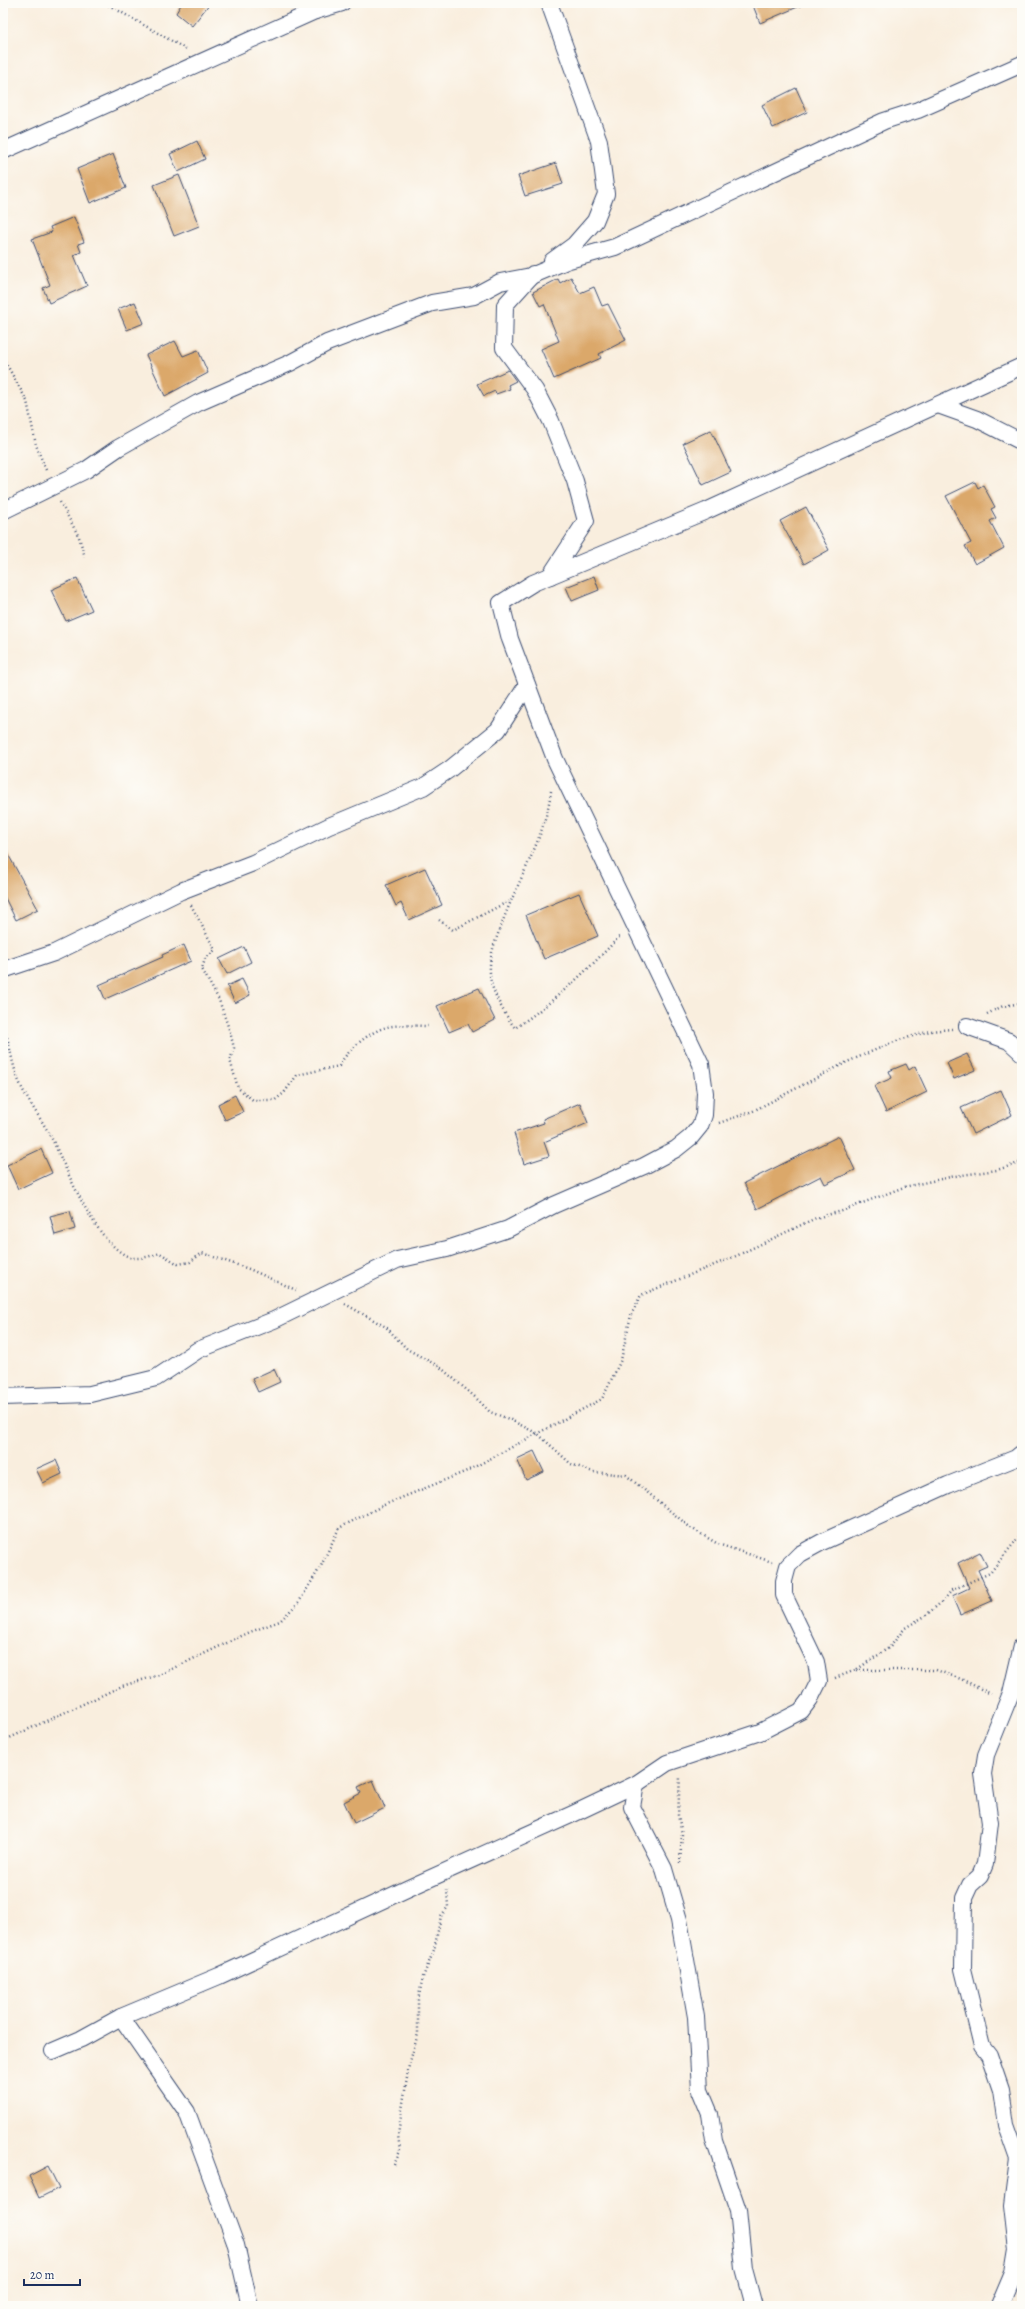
<svg xmlns="http://www.w3.org/2000/svg" width="1025" height="2309" viewBox="0 0 1025 2309" font-family="Alegreya,serif">
	<rect width="100%" height="100%" fill="#fdfcf7"/>
	<filter id="ink" filterUnits="userSpaceOnUse"><feTurbulence type="fractalNoise" baseFrequency=".025" numOctaves="2"/><feDisplacementMap in="SourceGraphic" scale="8" xChannelSelector="R" yChannelSelector="G"/><feConvolveMatrix kernelMatrix="1 2 1 2 8 2 1 2 1" color-interpolation-filters="sRGB"/></filter>
	<filter id="wash" filterUnits="userSpaceOnUse"><feTurbulence type="fractalNoise" baseFrequency=".012" numOctaves="4" result="noise"/><feDisplacementMap in="SourceGraphic" scale="16" xChannelSelector="R" yChannelSelector="G"/><feGaussianBlur stdDeviation="0.9" result="paint"/><feColorMatrix in="noise" values="0 0 0 0 0 0 0 0 0 0 0 0 0 0 0 0 0 1.4 0 .05"/><feComposite in="paint" operator="in"/></filter>
	<g filter="url(#wash)">
		<rect width="100%" height="100%" fill="#f9eede"/>
		<g id="blocks">
			<g fill="#dba86a">
				<polygon points="182,3 210,3 192,26 176,13"/>
				<polygon points="752,3 807,3 760,23"/>
				<polygon points="796,88 807,112 773,128 762,105"/>
				<polygon points="197,141 205,159 178,172 170,154"/>
				<polygon points="113,154 126,188 90,203 77,169"/>
				<polygon points="556,163 563,184 525,196 518,176"/>
				<polygon points="179,175 199,226 174,236 154,185"/>
				<polygon points="74,217 84,242 78,244 81,252 74,255 87,286 49,303 43,288 50,285 32,239 52,232 50,227"/>
				<polygon points="571,277 580,293 594,287 602,306 608,304 626,340 599,354 601,358 554,379 541,349 559,341 544,304 540,306 533,292 558,279 560,283"/>
				<polygon points="135,302 144,323 127,330 118,309"/>
				<polygon points="175,341 183,356 198,350 208,373 165,396 146,355"/>
				<polygon points="508,370 516,381 508,385 510,389 496,394 495,391 484,396 477,384"/>
				<polygon points="711,430 731,472 703,485 683,443"/>
				<polygon points="975,482 978,488 983,485 995,507 991,509 996,518 990,521 1004,548 975,564 965,546 971,543 946,496"/>
				<polygon points="806,507 829,550 804,564 780,521"/>
				<polygon points="594,576 599,590 572,601 566,587"/>
				<polygon points="77,578 92,610 66,621 51,590"/>
				<polygon points="3,845 38,909 16,920 3,894"/>
				<polygon points="425,868 442,905 409,920 401,903 396,906 386,885"/>
				<polygon points="579,893 598,936 544,959 526,915"/>
				<polygon points="184,945 191,961 105,999 99,985 163,957 162,955"/>
				<polygon points="244,947 251,962 227,974 219,959"/>
				<polygon points="242,979 250,995 235,1003 227,986"/>
				<polygon points="479,988 495,1020 472,1032 468,1024 449,1032 437,1006"/>
				<polygon points="967,1054 975,1070 954,1079 947,1063"/>
				<polygon points="906,1064 909,1070 915,1066 927,1092 886,1112 874,1086 892,1078 889,1071"/>
				<polygon points="1001,1090 1012,1115 973,1134 961,1108"/>
				<polygon points="235,1095 243,1112 225,1120 218,1104"/>
				<polygon points="580,1103 588,1123 544,1142 549,1156 524,1164 514,1133 544,1123 543,1119"/>
				<polygon points="839,1136 855,1170 825,1184 821,1176 757,1209 744,1183"/>
				<polygon points="41,1149 52,1173 18,1189 7,1165"/>
				<polygon points="70,1211 75,1229 55,1235 50,1216"/>
				<polygon points="274,1369 280,1382 258,1392 252,1379"/>
				<polygon points="534,1451 544,1472 526,1480 517,1459"/>
				<polygon points="56,1460 62,1474 43,1483 36,1469"/>
				<polygon points="980,1552 987,1566 978,1570 992,1601 960,1615 952,1596 969,1588 958,1563"/>
				<polygon points="373,1780 385,1808 354,1823 344,1802 361,1793 358,1787"/>
				<polygon points="48,2166 59,2188 39,2198 29,2176"/>
			</g>
		</g>
	</g>
	<g filter="url(#ink)">
		<use href="#blocks" fill-opacity="0" stroke="#3c4c71" stroke-width="1"/>
		<g fill="none" stroke-linecap="round" stroke-linejoin="round">
			<defs>
				<g id="minor">
					<polyline points="549,3 599,141 606,194 595,221 574,245 552,261"/>
					<polyline points="315,11 342,3"/>
					<polyline points="3,151 315,11 322,3"/>
					<polyline points="533,274 505,305 504,348 535,390 551,421 575,481 586,521 550,576"/>
					<polyline points="938,405 977,419 1022,442"/>
					<polyline points="3,511 86,470 118,448 198,403 290,363 327,343 432,303 474,296 500,282 531,276 569,260 615,247 884,121 918,110 1022,64"/>
					<polyline points="3,970 54,953 181,891 253,863 329,826 423,787 450,769 498,730 527,685"/>
					<polyline points="967,1026 1009,1041 1022,1053"/>
					<polyline points="3,1397 90,1394 156,1378 198,1350 274,1320 397,1260 447,1249 508,1229 554,1205 644,1166 676,1149 691,1137 700,1126 704,1115 705,1093 701,1064 555,759 510,639 501,603 533,583 706,511 1022,366"/>
					<polyline points="636,1784 632,1807 664,1869 679,1920 696,2017 700,2090 710,2114 714,2140 738,2210 744,2269 754,2306"/>
					<polyline points="121,2017 187,2112 236,2245 250,2306"/>
					<polyline points="53,2051 81,2039 121,2017 219,1976 411,1887 575,1813 636,1784 667,1763 760,1732 801,1711 810,1699 819,1681 816,1662 784,1595 784,1581 788,1566 800,1554 822,1542 948,1485 1016,1458 1022,1453"/>
					<polyline points="999,2306 1013,2273 1017,2249 1012,2205 1018,2159 1006,2125 1001,2090 989,2055 982,2046 963,1969 964,1898 970,1885 980,1876 985,1864 990,1823 983,1774 986,1755 1011,1693 1022,1646"/>
				</g>
			</defs>
			<use href="#minor" stroke="#3c4c71" stroke-width="18"/>
			<g stroke="#3c4c71" stroke-width="2.5" stroke-dasharray="1 3" stroke-linecap="butt">
				<polyline points="105,3 186,49"/>
				<polyline points="3,358 27,401 36,445 46,470"/>
				<polyline points="60,502 79,537 85,557"/>
				<path d="M551 791C545 839 517 881 501 926 495 942 489 956 490 973 490 990 505 1015 515 1028 554 1002 588 970 620 936"/>
				<path d="M191 905 215 950 205 959 202 969 219 1000 230 1032 234 1048 230 1060 238 1088 253 1100H275L284 1093 297 1075 339 1066C346 1051 370 1031 387 1027 400 1024 416 1026 428 1026"/>
				<polyline points="439,920 453,930 509,901"/>
				<polyline points="987,1014 1003,1006 1022,1003"/>
				<path d="M3 1026C10 1042 11 1060 17 1076 25 1099 40 1116 51 1137 68 1171 93 1239 127 1256 136 1261 151 1256 160 1253L178 1264 190 1262 202 1253 249 1269 296 1290"/>
				<polyline points="719,1123 753,1111 847,1062 899,1040 930,1031 952,1029"/>
				<polyline points="345,1304 386,1327 407,1349 440,1367 475,1397 490,1412 509,1419 538,1434 571,1464 593,1472 626,1475 691,1528 718,1544 772,1562"/>
				<polyline points="856,1670 936,1670 961,1679 991,1694"/>
				<polyline points="835,1678 856,1670 890,1647 905,1628 925,1616 943,1601 952,1590 990,1573 1022,1533"/>
				<polyline points="3,1741 122,1686 159,1675 250,1632 280,1621 299,1602 321,1566 339,1528 384,1505 467,1471 602,1399 621,1360 631,1315 641,1295 736,1256 816,1218 842,1211 904,1187 955,1176 997,1170 1022,1162"/>
				<polyline points="680,1863 682,1834 678,1815 680,1777"/>
				<polyline points="394,2165 400,2151 398,2135 409,2065 418,2034 418,2000 423,1977 434,1950 441,1916 448,1907 447,1890"/>
			</g>
			<use href="#minor" stroke="#fff" stroke-width="16"/>
		</g>
	</g>
	<rect width="1025" height="2309" fill="none" stroke="#fdfcf7" stroke-width="16"/>
	<path d="M24 2279v6h56v-6" fill="none" stroke="#1b2f5e" stroke-width="2"/>
	<text x="30" y="2279" font-size="12" fill="#1b2f5e" stroke="#fdfcf7" stroke-width="3" paint-order="stroke">20 m</text>
</svg>
